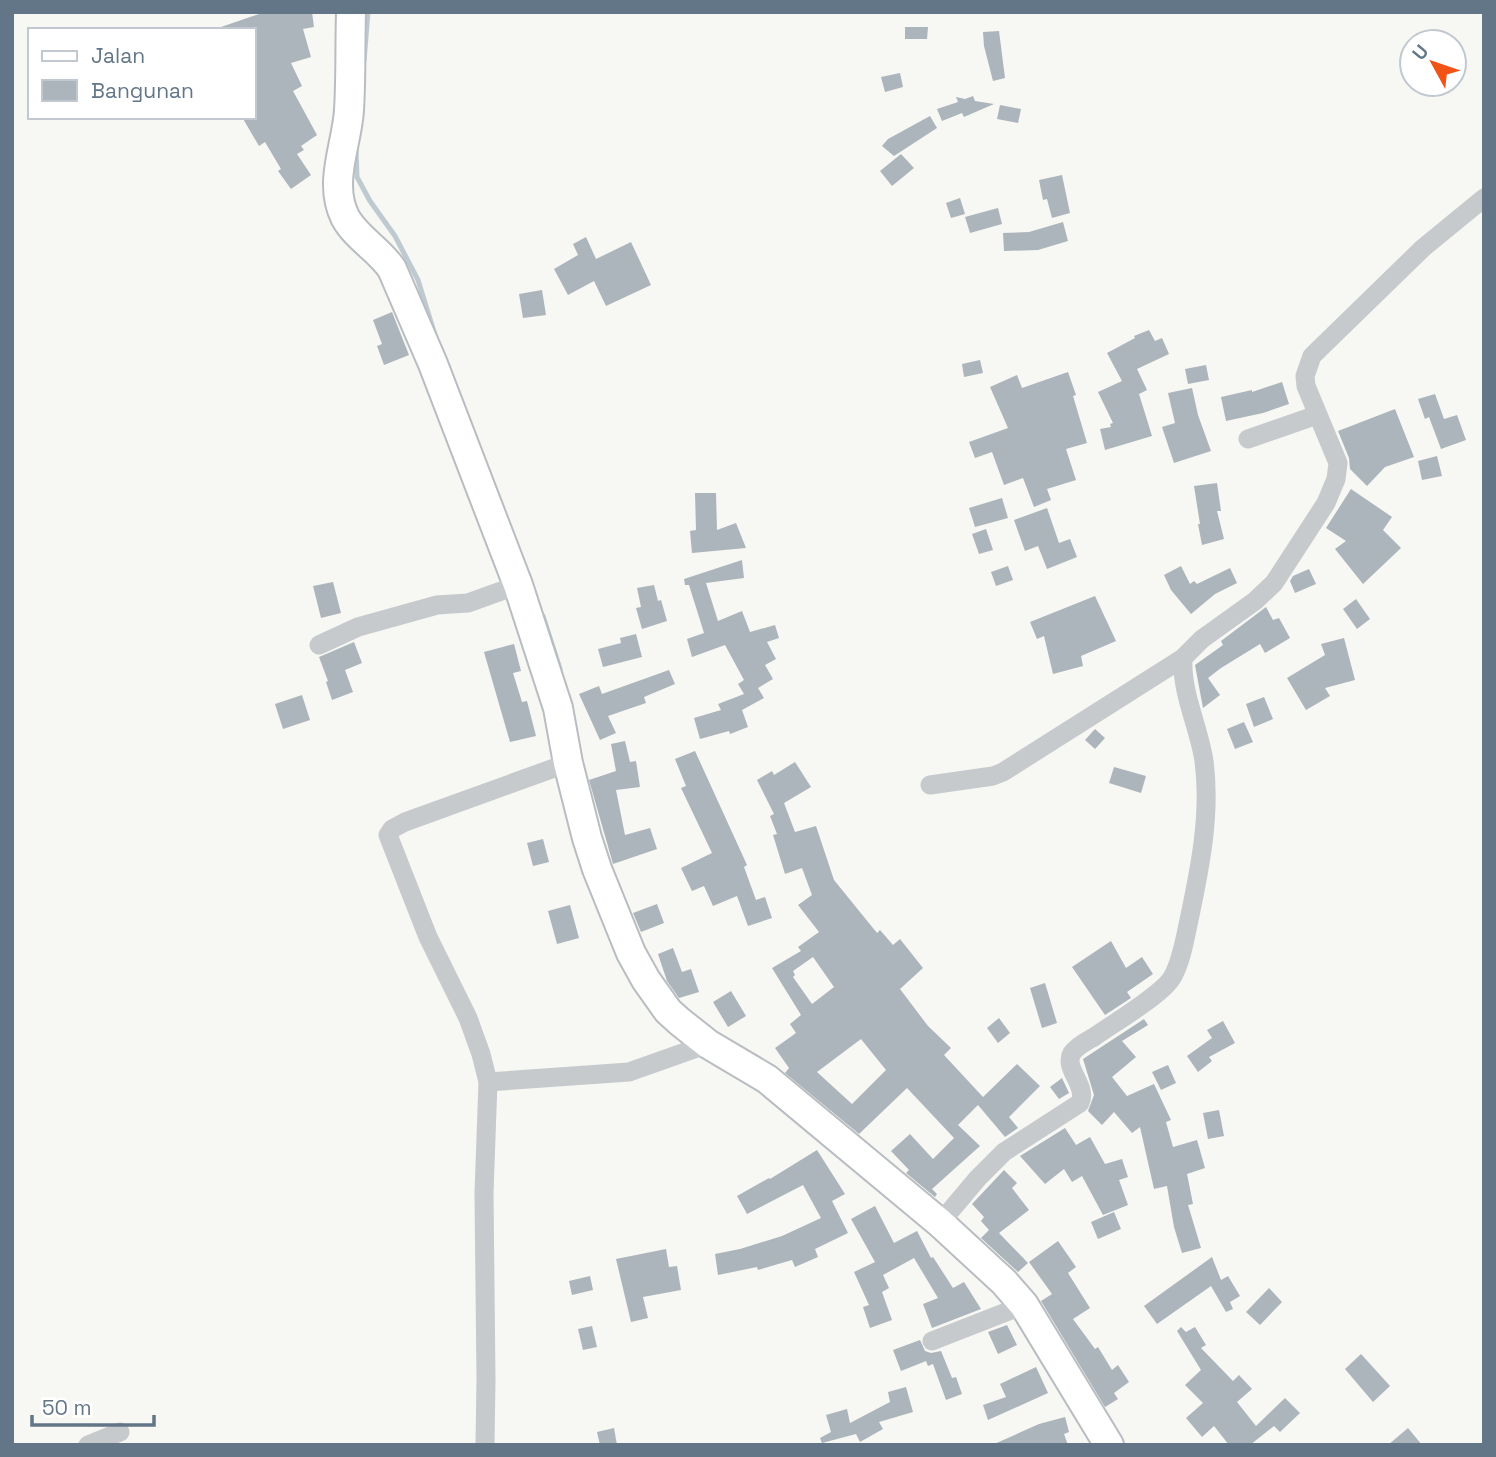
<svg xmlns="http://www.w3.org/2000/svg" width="1496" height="1457" viewBox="0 0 1496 1457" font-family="'Space Grotesk',sans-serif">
	<rect width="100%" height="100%" fill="#f7f7f3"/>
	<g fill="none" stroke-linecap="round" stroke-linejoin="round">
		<g stroke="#bfcad0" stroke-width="5">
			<polyline points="364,61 368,12"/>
			<polyline points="356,148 357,177 370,201 395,236 418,280 435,335"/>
			<polyline points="543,616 560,669"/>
		</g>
	</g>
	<g fill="#acb5bb" fill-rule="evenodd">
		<polygon points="265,12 312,12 314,27 303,29 311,57 291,63 302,86 293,91 317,135 301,146 304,150 297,154 311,175 291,189 278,171 281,169 265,142 259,146 242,117 254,117 254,30 221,30 221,27"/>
		<polygon points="905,27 928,27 927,39 905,39"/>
		<polygon points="999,31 1005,78 993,81 984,46 983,32"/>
		<polygon points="900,73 903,87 885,92 881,77"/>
		<polygon points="973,96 975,101 994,104 964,117 962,113 942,121 937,109 958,102 956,97 965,99"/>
		<polygon points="1000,105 1021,109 1018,123 997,119"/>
		<polygon points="930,116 937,128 894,156 882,146 888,139"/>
		<polygon points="901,154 914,168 892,186 880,171"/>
		<polygon points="1062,175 1070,213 1052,218 1047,199 1043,200 1039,180"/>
		<polygon points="960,198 965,214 951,218 946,203"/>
		<polygon points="998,208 1002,224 970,233 965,217"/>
		<polygon points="1063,222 1068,241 1038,250 1004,251 1003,233 1029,232"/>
		<polygon points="586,237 596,259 631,242 651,285 606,306 594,281 568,295 554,269 578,255 573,244"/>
		<polygon points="542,290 546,315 523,318 519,294"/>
		<polygon points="392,312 409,355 384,365 377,346 382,344 373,320"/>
		<polygon points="1149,330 1155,341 1162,338 1169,354 1137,369 1147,390 1139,394 1152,436 1105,450 1100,429 1111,427 1110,424 1113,423 1098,392 1122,381 1107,353 1135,338 1134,336"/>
		<polygon points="980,360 983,373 964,377 962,364"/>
		<polygon points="1206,365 1209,380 1188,384 1185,369"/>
		<polygon points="1068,372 1076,395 1073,396 1087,443 1066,449 1076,480 1047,489 1051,500 1034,507 1023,478 1004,485 992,452 975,458 969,442 1008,428 990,387 1017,375 1022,388"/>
		<polygon points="1282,382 1289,404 1263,413 1226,421 1221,397 1252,390 1252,392"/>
		<polygon points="1192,388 1198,415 1211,451 1174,463 1162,427 1175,423 1168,393"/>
		<polygon points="1435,394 1444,419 1457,415 1466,440 1441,449 1429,417 1425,419 1418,399"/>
		<polygon points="1395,409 1414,457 1385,467 1367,486 1350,469 1349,458 1338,431"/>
		<polygon points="1437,456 1442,476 1422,480 1418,461"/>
		<polygon points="1217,483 1221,511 1217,511 1224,539 1202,545 1198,524 1200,524 1194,486"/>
		<polygon points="1351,489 1392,517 1383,530 1401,548 1363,584 1335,549 1346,541 1326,528"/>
		<polygon points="695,493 716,493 717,530 736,523 746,548 692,553 690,531 696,530"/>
		<polygon points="1002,498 1008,518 975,527 969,508"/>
		<polygon points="1047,508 1059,543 1070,539 1077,557 1047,569 1038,546 1025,551 1014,520"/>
		<polygon points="986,529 993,550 979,554 972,534"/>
		<polygon points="742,560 744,578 706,583 718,621 742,611 750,632 775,625 779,638 767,642 776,659 765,665 773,679 758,688 764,698 742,710 748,727 730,734 729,731 700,739 694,718 721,710 718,704 744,694 738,684 744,680 725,645 692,657 687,639 704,633 689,585 685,585 684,579"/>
		<polygon points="1008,566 1013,580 996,586 991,572"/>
		<polygon points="1181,566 1190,584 1194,581 1197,584 1230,568 1237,583 1215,594 1191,614 1171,590 1164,575"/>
		<polygon points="1309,569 1316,584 1295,593 1290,581 1293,576"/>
		<polygon points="333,582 341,613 321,618 313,586"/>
		<polygon points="654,585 658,601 661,600 667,621 642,629 636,608 641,607 637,588"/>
		<polygon points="1095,596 1116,641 1081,656 1083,666 1053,674 1044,636 1037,639 1030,622"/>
		<polygon points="1356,599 1370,619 1357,629 1343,609"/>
		<polygon points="1266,607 1273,620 1279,618 1290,638 1265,653 1260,644 1221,668 1208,678 1220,695 1203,708 1195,665 1223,645 1221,641"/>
		<polygon points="636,634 642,657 603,667 598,649 621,643 620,638"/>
		<polygon points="1344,638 1355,680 1325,688 1330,696 1306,710 1287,678 1325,655 1321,644"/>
		<polygon points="354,642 362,663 345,670 353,692 332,700 326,682 328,681 319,657"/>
		<polygon points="514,644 521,671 513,673 522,702 527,701 536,736 510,742 484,652"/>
		<polygon points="669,670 675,684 644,697 646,703 608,716 616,733 600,740 579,694 599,686 602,694"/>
		<polygon points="302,695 310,720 283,729 275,704"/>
		<polygon points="1264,697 1273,719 1254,727 1246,704"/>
		<polygon points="1244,722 1253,742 1235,749 1227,729"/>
		<polygon points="1095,729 1105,738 1095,749 1085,740"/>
		<polygon points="625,741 630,762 636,761 640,787 616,790 625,835 650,828 657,849 613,864 589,780 616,771 611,744"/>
		<polygon points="695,751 747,865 744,867 756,900 765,897 772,918 748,926 737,896 713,906 704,886 692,891 681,868 712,853 681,788 686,786 675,759"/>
		<path d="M795 762 811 787 784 803 795 832 816 826 834 880 877 933 880 930 893 945 900 939 923 968 900 989 928 1026 951 1048 944 1055 983 1097 1017 1064 1040 1086 1009 1117 1018 1128 1005 1137 978 1105 958 1125 980 1146 932 1189 937 1194 935 1197 906 1173 909 1170 891 1151 910 1134 933 1159 954 1138 907 1088 859 1134 785 1073 789 1068 775 1048 796 1033 790 1024 801 1015 772 968 801 951 798 947 819 932 798 905 812 895 802 868 785 874 773 835 777 834 770 816 774 814 757 780 772 771 774 775ZM813 957 834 987 812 1004 793 977 795 975 793 971ZM861 1039 886 1070 852 1104 817 1072Z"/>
		<polygon points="1114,767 1146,776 1141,793 1109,783"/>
		<polygon points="543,839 549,862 533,866 527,843"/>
		<polygon points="657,904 664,923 641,932 633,913"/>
		<polygon points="570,905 579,938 557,944 548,911"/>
		<polygon points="1111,941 1126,968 1142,957 1153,974 1127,992 1131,998 1105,1015 1072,967"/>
		<polygon points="673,948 682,972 691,969 699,992 679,998 667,981 658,954"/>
		<polygon points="1045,983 1057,1023 1042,1028 1030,988"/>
		<polygon points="731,991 746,1016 728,1027 713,1002"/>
		<polygon points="999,1018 1010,1033 998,1043 987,1028"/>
		<polygon points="1144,1019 1148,1025 1122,1041 1136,1057 1112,1077 1127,1096 1154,1084 1171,1120 1166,1122 1173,1147 1197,1140 1205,1168 1187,1174 1193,1204 1188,1205 1201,1248 1182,1253 1174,1227 1167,1186 1154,1189 1140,1127 1132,1133 1114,1112 1102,1125 1088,1111 1094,1095 1083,1059"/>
		<polygon points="1223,1021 1235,1043 1209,1057 1212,1061 1198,1072 1187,1056 1212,1038 1207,1030"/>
		<polygon points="1168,1065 1176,1083 1161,1090 1152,1072"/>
		<polygon points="1062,1078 1069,1093 1059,1099 1050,1087"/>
		<polygon points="1219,1110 1224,1136 1208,1139 1203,1113"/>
		<polygon points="1065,1128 1076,1145 1090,1137 1105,1164 1122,1159 1128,1177 1119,1180 1128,1205 1103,1215 1082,1176 1072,1182 1064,1169 1045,1184 1020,1156"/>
		<polygon points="817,1150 845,1194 832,1201 848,1233 815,1249 818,1257 795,1267 792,1260 758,1270 757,1267 718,1275 715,1254 740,1249 782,1236 821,1218 803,1185 747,1214 737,1196 769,1178 770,1179"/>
		<polygon points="1004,1170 1017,1183 1012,1188 1029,1210 999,1233 1028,1263 1018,1272 981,1238 989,1230 981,1221 984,1217 972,1204"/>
		<polygon points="875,1206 894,1243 917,1231 931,1258 933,1257 953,1288 964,1282 981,1309 932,1328 923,1304 938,1298 914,1258 883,1275 889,1288 882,1292 892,1320 870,1328 863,1307 869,1305 854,1272 875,1262 851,1219"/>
		<polygon points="1114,1212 1121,1229 1098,1239 1091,1222"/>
		<polygon points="1058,1241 1076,1267 1068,1273 1090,1308 1073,1319 1095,1349 1098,1347 1112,1370 1118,1365 1129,1382 1114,1393 1118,1399 1105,1407 1041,1301 1052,1294 1029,1262"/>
		<polygon points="666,1249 669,1267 677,1266 681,1290 643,1297 648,1318 631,1322 616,1259"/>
		<polygon points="1212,1257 1221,1280 1228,1276 1240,1296 1230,1302 1233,1309 1226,1312 1211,1286 1157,1324 1144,1306"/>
		<polygon points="590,1276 593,1290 572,1295 569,1281"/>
		<polygon points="1269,1288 1282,1302 1260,1325 1246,1312"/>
		<polygon points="1007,1325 1017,1345 998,1354 988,1332"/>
		<polygon points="592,1326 597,1347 583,1350 578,1329"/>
		<polygon points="1181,1327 1186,1332 1195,1327 1206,1345 1201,1348 1233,1381 1239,1375 1252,1389 1237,1402 1256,1426 1285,1398 1300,1413 1280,1432 1274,1426 1250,1445 1229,1445 1214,1426 1202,1437 1186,1418 1203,1403 1185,1385 1201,1370 1177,1331"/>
		<polygon points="920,1340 925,1351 931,1353 941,1351 952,1378 956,1377 962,1394 946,1400 933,1364 928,1366 926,1361 901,1371 893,1350"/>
		<polygon points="1361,1354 1390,1386 1373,1402 1345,1369"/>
		<polygon points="1036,1367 1048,1393 988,1420 983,1405 1006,1397 1000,1384"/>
		<polygon points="906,1387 913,1412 879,1422 883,1429 860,1442 856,1434 822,1443 820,1438 831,1432 826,1415 847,1409 850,1423 890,1402 888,1392"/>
		<polygon points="1065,1417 1069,1432 1064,1434 1068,1445 992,1445 1039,1424"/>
		<polygon points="614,1428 617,1445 600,1445 597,1432"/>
		<polygon points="1408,1428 1422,1445 1388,1445"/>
	</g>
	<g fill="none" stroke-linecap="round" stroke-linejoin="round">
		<defs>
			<path id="secondary" d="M351 12C350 45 351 78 349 110 347 145 328 182 345 217 356 238 380 250 392 269L433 364 518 585 558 708 568 763 587 838 597 869 631 953 646 980 668 1011 679 1021 708 1044 767 1079 940 1223 1004 1282 1024 1305 1109 1445"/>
		</defs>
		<use href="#secondary" stroke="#b8bdc2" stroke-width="32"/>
		<g stroke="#c6cacd" stroke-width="19">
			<polyline points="1248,439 1317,415"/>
			<polyline points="319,645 358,627 437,605 468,603 518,585"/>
			<polyline points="930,785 993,776 1003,772 1183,658"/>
			<polyline points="488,1082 629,1072 708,1044"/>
			<path d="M940 1223 978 1178 1004 1152 1080 1103C1088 1085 1063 1069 1072 1053 1077 1046 1087 1041 1094 1037 1112 1024 1164 994 1173 976 1182 959 1185 938 1189 920 1200 868 1211 814 1204 761 1199 727 1181 693 1183 658L1202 639 1255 601 1274 583 1326 503 1336 479 1338 463 1306 386 1305 376 1312 356 1423 248 1484 198"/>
			<polyline points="932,1341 1024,1305"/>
			<polyline points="88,1445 120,1432"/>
			<polyline points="485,1445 486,1379 484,1193 488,1082 481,1054 468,1018 428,937 388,835 392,829 405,822 568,763"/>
		</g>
		<use href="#secondary" stroke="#fff" stroke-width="28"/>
	</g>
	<rect width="1496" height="1457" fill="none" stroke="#637687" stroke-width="28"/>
	<rect x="28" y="28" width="228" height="91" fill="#ffffff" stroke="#c1c8cf" stroke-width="2"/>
	<rect x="42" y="51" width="35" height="10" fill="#ffffff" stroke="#c1c8cf" stroke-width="2"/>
	<text x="91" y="63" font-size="21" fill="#637687">Jalan</text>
	<rect x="42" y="80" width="35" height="21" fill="#acb5bb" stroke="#c1c8cf" stroke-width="2"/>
	<text x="91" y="98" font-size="21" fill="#637687">Bangunan</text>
	<g transform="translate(1433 63) rotate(310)"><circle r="33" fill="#ffffff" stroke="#c1c8cf" stroke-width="2"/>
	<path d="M0-5L12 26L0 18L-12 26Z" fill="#f35216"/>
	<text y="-10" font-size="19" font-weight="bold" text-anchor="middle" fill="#637687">U</text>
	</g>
	<path d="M32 1415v10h122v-10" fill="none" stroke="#637687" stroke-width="3.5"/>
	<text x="42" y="1415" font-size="21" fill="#637687" stroke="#ffffff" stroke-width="5" paint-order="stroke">50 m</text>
</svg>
